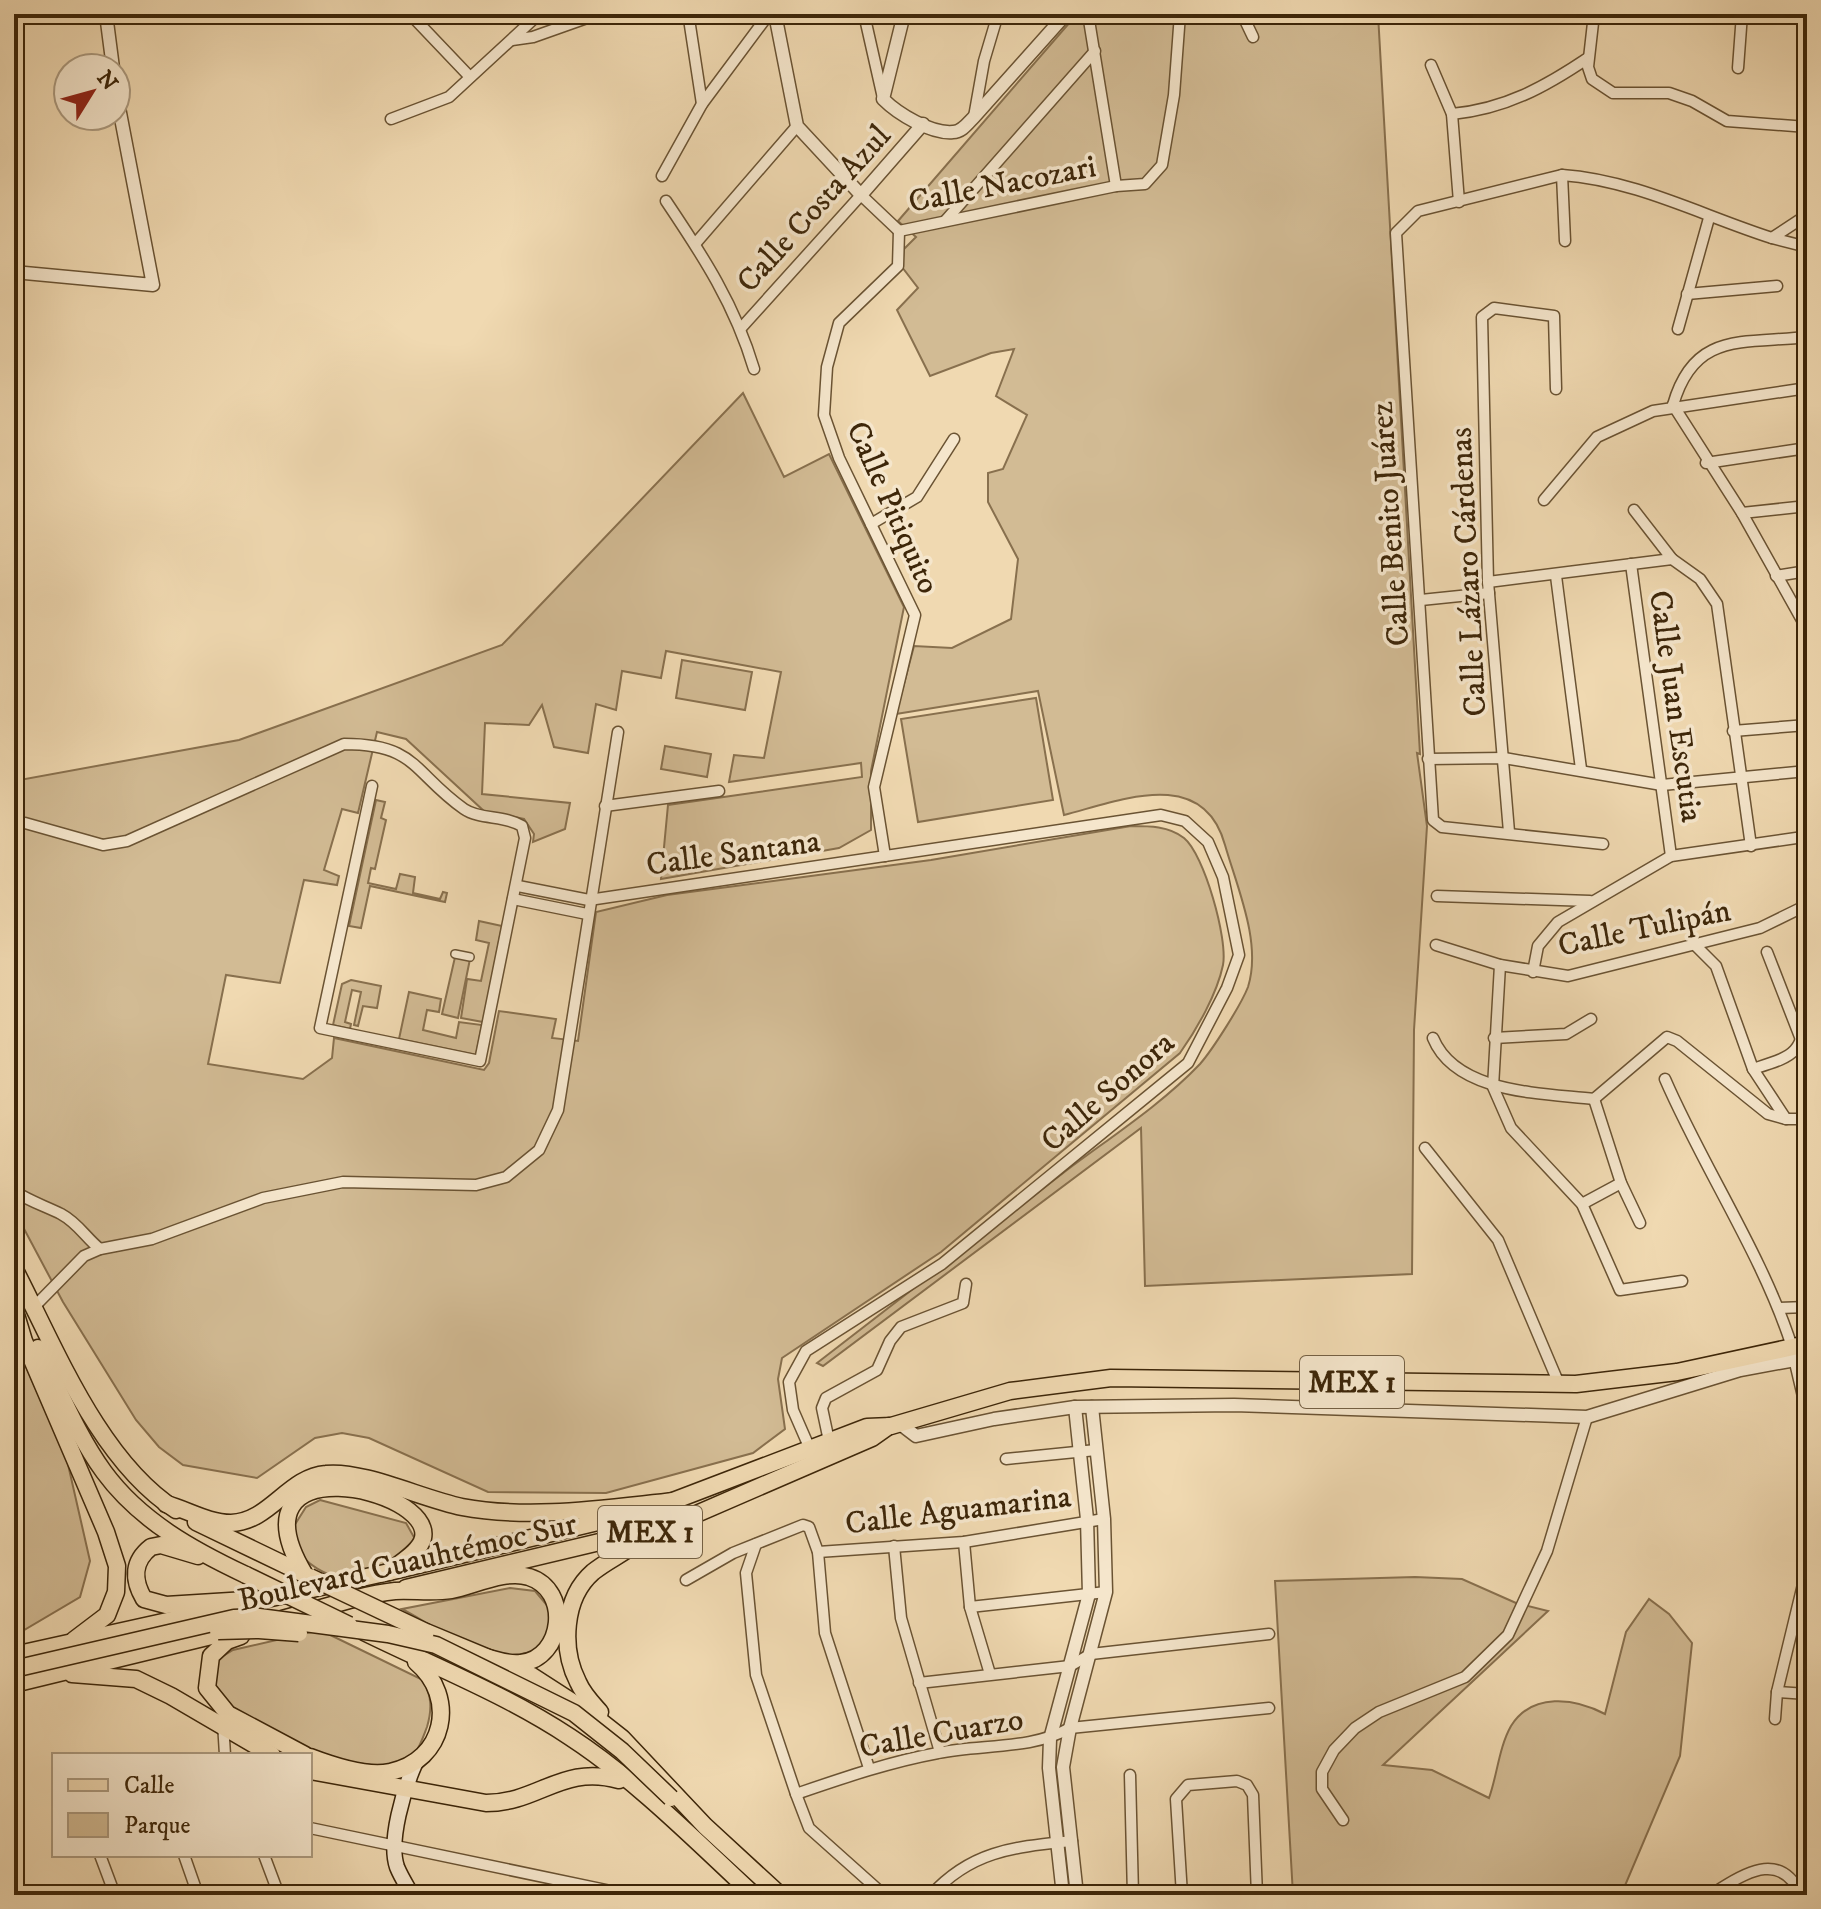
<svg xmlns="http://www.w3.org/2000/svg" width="1821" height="1909" viewBox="0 0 1821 1909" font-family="'IM FELL DW Pica',serif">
	<rect width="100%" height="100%" fill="#f0d9b1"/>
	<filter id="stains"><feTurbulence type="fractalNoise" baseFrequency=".0025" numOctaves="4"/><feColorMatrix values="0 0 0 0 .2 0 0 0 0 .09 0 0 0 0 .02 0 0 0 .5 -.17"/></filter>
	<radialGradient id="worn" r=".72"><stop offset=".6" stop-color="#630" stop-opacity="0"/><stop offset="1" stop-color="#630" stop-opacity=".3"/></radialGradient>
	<g fill="#d2bb94" stroke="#88704e" stroke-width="2">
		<path d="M1077 14H1378L1420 754 1417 753 1427 826 1414 1030 1412 1274 1145 1286 1141 1128 823 1366 817 1363C901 1299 984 1234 1067 1170 1111 1137 1162 1104 1200 1064 1213 1049 1241 1005 1248 987 1262 943 1237 887 1225 845 1203 765 1119 801 1064 815L1038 691 896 714 914 646 952 648 1011 619 1018 559 988 502V473L1003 469 1027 415 996 396 1014 349 991 353 930 376 897 310 918 288 902 267 904 249 916 237 898 221Z"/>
		<path d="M743 393 784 477 829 454 904 607 871 771V830L839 848 661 879 668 805 862 777 861 763 729 782 734 755 764 758 781 672 666 651 661 678 622 671 616 710 596 704 588 753 554 747 542 705 529 725 485 723 482 794 570 803 565 829 533 842 534 834 524 819 484 811 406 739 377 732 358 813 342 809 324 870 339 876 337 885 304 880 280 983 226 975 208 1064 303 1079 332 1058 334 1038 484 1070 489 1063 499 1011 556 1019 552 1038 578 1041 596 912 667 895 931 860 1131 826C1149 826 1169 826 1184 838 1204 854 1228 939 1223 965 1217 994 1197 1029 1180 1053L941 1252 782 1358 778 1379 785 1429 753 1453 606 1493 488 1492 369 1438 342 1433 315 1438 257 1478 183 1465 159 1447 136 1420 63 1302 14 1210V781L239 740 502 645Z"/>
		<polygon points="682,660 752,672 745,710 676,698"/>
		<polygon points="1036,698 1053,800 918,822 901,719"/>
		<polygon points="665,746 711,754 707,777 661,769"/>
		<polygon points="376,800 385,802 381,818 386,820 375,869 371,868 368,883 396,889 400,874 415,877 413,893 440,899 443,892 447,893 445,902 370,886 361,928 349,926"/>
		<polygon points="479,921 502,926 483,1022 461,1018 467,979 481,981 489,943 476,940"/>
		<polygon points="455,957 470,959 458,1018 442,1014"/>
		<polygon points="351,980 381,986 377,1008 363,1006 358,1026 354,1025 361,992 352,990 345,1022 351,1024 350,1029 333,1025 342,984"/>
		<polygon points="409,992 441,999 439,1012 427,1010 423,1030 456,1038 459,1022 482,1025 476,1055 399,1039"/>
		<polygon points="14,1339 67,1460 90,1561 80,1597 14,1636"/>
		<path d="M320 1500 406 1523 415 1539C408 1560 361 1574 340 1576 327 1577 305 1563 299 1551 295 1544 295 1534 294 1526L306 1507Z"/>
		<path d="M1415 1577 1462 1579 1516 1603 1548 1611 1383 1765 1432 1770 1489 1798C1497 1776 1499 1747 1511 1726 1532 1692 1575 1698 1605 1714L1626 1632 1649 1599 1669 1614 1692 1643 1680 1756 1621 1895H1293L1275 1581Z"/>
		<path d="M510 1588 535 1591 551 1610 546 1645C499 1674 445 1632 402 1609Z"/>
		<path d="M320 1630 423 1680C432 1696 432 1710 427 1727 423 1737 418 1753 409 1759 371 1784 225 1728 213 1686 211 1679 214 1668 215 1661L233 1650Z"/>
	</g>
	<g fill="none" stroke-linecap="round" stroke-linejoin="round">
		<defs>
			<polyline id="pedestrian" points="455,954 470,957"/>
			<g id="minor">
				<polyline points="410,14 470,77"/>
				<polyline points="684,14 689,19 702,104"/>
				<polyline points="864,14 883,98"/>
				<polyline points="1088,14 1116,186"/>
				<polyline points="1242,14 1253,37"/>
				<polyline points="1594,14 1588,67 1592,79 1613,93 1669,93 1692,101 1727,121 1807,127"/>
				<polyline points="512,40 533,37 598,14"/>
				<polyline points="1431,65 1452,114 1459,202"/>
				<polyline points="1738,68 1742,14"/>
				<path d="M1452 114C1505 109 1545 87 1588 58"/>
				<polyline points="974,117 984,61 998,14"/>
				<polyline points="391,119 449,97 539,14"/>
				<polyline points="1562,175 1565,241"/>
				<polyline points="662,176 702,104 769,14"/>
				<path d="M666 201C703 256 735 305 754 369"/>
				<polyline points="946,220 1095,51"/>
				<polyline points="899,231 1116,186 1145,184 1162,165 1174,95 1180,14"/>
				<polyline points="1772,238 1807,247"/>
				<polyline points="695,244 797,126"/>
				<polyline points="1687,294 1777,286"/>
				<polyline points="742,327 861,195 899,231"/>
				<polyline points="1678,329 1709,218"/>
				<polyline points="1673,405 1742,513 1807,629"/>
				<path d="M1673 405C1694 331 1743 344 1807 337"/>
				<polyline points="1706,463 1807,448"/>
				<polyline points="1544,500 1597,437 1653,411 1807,388"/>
				<polyline points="1634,510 1672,559"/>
				<polyline points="1742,513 1807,506"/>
				<polyline points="871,524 917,497 954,439"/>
				<polyline points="1631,564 1671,856"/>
				<polyline points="1556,576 1581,769"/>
				<polyline points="1776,576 1807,571"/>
				<polyline points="1488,582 1672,559 1700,579 1717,604 1751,846"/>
				<polyline points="1421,600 1489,593"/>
				<polyline points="1733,731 1807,725"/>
				<polyline points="1428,759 1504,758 1662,785 1807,771"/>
				<polyline points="605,806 719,791"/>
				<path d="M14 825 25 823 103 845 127 841 344 744C417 744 413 773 464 809 480 820 505 815 522 826L525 838 480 1061 320 1028 372 786"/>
				<polyline points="1509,832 1488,582 1482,317 1494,308 1554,316 1556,389"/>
				<path d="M1603 844 1442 827 1433 820 1396 233 1418 211 1562 175C1635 180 1703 216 1772 238L1807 215"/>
				<polyline points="885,856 874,787 915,615 839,458 824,415 827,367 839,323 898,266 899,231"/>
				<polyline points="518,886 589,900 1161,815 1185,821 1208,842 1223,877 1239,955 1227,988 1188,1063 942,1264 806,1351 789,1382 793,1410 810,1449"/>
				<polyline points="1437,896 1590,901"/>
				<polyline points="513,899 587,914"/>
				<polyline points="1436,945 1500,965 1568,976 1760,928 1807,905"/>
				<polyline points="1695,945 1716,966 1753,1069 1786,1119"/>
				<polyline points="1767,952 1802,1042"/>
				<polyline points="1500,965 1493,1087 1511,1128 1582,1204 1620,1290 1682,1281"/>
				<polyline points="1533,972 1538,946 1558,922 1671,856 1803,837"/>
				<path d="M1433 1038C1456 1094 1543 1093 1594 1099L1667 1037 1677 1041 1768 1114 1786 1119H1807"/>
				<polyline points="1494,1038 1566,1034 1591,1019"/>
				<path d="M1753 1069C1796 1055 1801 1055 1807 1009"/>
				<path d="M1665 1079C1703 1167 1764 1258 1792 1347"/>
				<polyline points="1594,1099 1621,1183 1640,1223"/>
				<polyline points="1425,1148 1498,1240 1559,1384"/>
				<path d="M14 1191C29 1201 45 1206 61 1214 78 1223 86 1238 100 1249"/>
				<polyline points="1582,1204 1621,1183"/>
				<polyline points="34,1307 84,1256 100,1249 152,1239 263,1198 343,1182 476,1185 506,1177 539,1150 558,1110 618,732"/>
				<polyline points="1779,1308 1807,1307"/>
				<polyline points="829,1441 822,1408 826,1398 877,1370 890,1341 901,1327 963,1303 966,1284"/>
				<polyline points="1006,1459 1096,1450"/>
				<polyline points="964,1542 970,1607 990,1674"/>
				<polyline points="756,1544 746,1573 756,1675 796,1794 809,1828 884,1895"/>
				<polyline points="894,1546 901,1618 940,1752"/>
				<polyline points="818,1552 964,1542 1104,1519"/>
				<polyline points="686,1580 733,1553 803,1525 809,1527 818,1552 825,1633 869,1768"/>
				<polyline points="970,1607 1106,1592"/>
				<polyline points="919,1683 1070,1666 1091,1654 1269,1634"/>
				<polyline points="1777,1692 1807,1694"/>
				<polyline points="1775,1719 1777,1692 1807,1568"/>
				<polyline points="223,1723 225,1755"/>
				<polyline points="1130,1775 1133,1895"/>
				<path d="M796 1794C843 1778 889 1762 938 1753 981 1744 1031 1750 1070 1728L1269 1708"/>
				<polyline points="1343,1820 1322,1789 1322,1772 1334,1750 1355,1728 1379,1712 1465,1677 1508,1635 1547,1551 1587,1417"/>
				<polyline points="310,1828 625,1894"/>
				<polyline points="100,1855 115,1895"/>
				<polyline points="184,1855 198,1895"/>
				<polyline points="264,1855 279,1895"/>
				<path d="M1720 1889C1749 1870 1782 1853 1801 1895"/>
				<path d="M931 1895C972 1850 1015 1847 1072 1841"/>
				<polyline points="1182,1895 1176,1799 1188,1785 1237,1781 1247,1785 1253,1795 1257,1895"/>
			</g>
			<g id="tertiary">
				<polyline points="106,14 113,68"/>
				<polyline points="775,14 797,126 861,195 923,124"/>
				<path d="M904 14 883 99C898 114 931 134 953 132 962 132 968 123 974 117L1066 14"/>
				<polyline points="14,272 153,285 116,92"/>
				<polyline points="1794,1354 1807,1409"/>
				<polyline points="899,1423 916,1436 994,1419 1075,1407 1234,1405 1587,1417 1740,1370 1795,1360"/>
				<polyline points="1063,1895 1049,1768 1050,1739 1089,1594 1087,1519 1075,1407"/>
				<polyline points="1077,1895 1063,1767 1070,1728 1106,1592 1104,1519 1092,1407"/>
			</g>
			<path id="secondary" d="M412 1895C407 1886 401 1877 397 1867 388 1841 404 1789 415 1764"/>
			<g id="primary">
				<polyline points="389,1572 652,1509 867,1427 891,1426 1010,1391 1111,1378 1576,1384 1677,1372 1807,1344"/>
				<polyline points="406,1588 671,1525 872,1438 889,1426"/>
			</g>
			<g id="trunk">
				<path d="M14 1268C55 1347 99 1461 176 1510"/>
				<polyline points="14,1308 24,1341 106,1532 117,1566 116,1592 107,1615 74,1640"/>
				<path d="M38 1348C59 1389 77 1435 104 1472 140 1521 193 1550 246 1575"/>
				<path d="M166 1504C188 1510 208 1523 231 1523 270 1522 288 1477 326 1474 363 1470 423 1499 462 1507 531 1520 606 1508 675 1501"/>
				<polyline points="196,1522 304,1574"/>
				<path d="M198 1556 161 1545 151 1547C133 1561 132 1579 144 1599L166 1605 246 1600"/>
				<path d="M282 1619C318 1610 358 1595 395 1591 414 1590 433 1593 451 1590 473 1586 506 1569 529 1577 571 1590 564 1658 521 1663 509 1665 497 1660 485 1657"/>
				<path d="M364 1632C433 1666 505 1694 570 1737 636 1780 696 1841 754 1895"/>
				<polyline points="426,1632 532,1676 594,1716 622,1738 705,1826 780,1895"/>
				<polyline points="241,1636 227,1641 211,1656 207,1688 228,1714 305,1755"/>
				<path d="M14 1655 389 1572C399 1563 420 1552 423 1538 434 1487 226 1443 305 1575"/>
				<polyline points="72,1674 136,1679 171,1696 272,1755"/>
				<polyline points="14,1684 232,1631"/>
				<path d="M600 1712C592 1703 583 1694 578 1682 561 1649 563 1598 593 1572 610 1558 633 1550 648 1532"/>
				<path d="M310 1757C331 1765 368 1777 390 1772 445 1761 458 1697 416 1662"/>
				<path d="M310 1771 486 1803C539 1803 562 1764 619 1780"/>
			</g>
		</defs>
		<use href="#pedestrian" stroke="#6a5333" stroke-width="10"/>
		<use href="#minor" stroke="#6a5333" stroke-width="13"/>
		<use href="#tertiary" stroke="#6a5333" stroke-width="15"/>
		<use href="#secondary" stroke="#3d2609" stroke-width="17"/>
		<use href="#primary" stroke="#3d2609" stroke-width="19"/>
		<use href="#trunk" stroke="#3d2609" stroke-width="19"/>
		<use href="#pedestrian" stroke="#f5e6cc" stroke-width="7"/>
		<use href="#minor" stroke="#f5e6cc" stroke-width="10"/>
		<use href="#tertiary" stroke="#f5e6cc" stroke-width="12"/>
		<use href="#secondary" stroke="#f5e6cc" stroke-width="14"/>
		<use href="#primary" stroke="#f0d9b1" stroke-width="16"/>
		<use href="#trunk" stroke="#f0d9b1" stroke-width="16"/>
		<defs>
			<g id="trunk-bridge">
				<polyline points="246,1575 349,1625"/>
				<polyline points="310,1577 426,1632"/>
				<polyline points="218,1631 259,1630 299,1633"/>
				<polyline points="14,1669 234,1618 259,1617 388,1634 436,1645 574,1713 622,1751 671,1798"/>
			</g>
		</defs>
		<use href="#trunk-bridge" stroke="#3d2609" stroke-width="19" stroke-linecap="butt"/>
		<use href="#trunk-bridge" stroke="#f0d9b1" stroke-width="16"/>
	</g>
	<g text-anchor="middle" stroke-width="7" stroke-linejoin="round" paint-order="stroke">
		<g fill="#f5e6cc" stroke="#746044" stroke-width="2">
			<rect x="1300" y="1356" width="104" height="52" rx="6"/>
			<rect x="598" y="1506" width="104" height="52" rx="6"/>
		</g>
		<g font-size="30" font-weight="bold" fill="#3d2609">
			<text x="1352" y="1392">MEX 1</text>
			<text x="650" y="1542">MEX 1</text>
		</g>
		<g font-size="32" fill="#3d2609" stroke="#f5e6cc">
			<text transform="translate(1002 183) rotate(-11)" y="11">Calle Nacozari</text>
			<text transform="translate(813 208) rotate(-48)" y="11">Calle Costa Azul</text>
			<text transform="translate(894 507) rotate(66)" y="11">Calle Pitiquito</text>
			<text transform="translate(1389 524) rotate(-94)" y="11">Calle Benito Juárez</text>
			<text transform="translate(1467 572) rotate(-93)" y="11">Calle Lázaro Cárdenas</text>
			<text transform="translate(1677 706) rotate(82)" y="11">Calle Juan Escutia</text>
			<text transform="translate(733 852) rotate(-8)" y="11">Calle Santana</text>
			<text transform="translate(1644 927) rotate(-12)" y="11">Calle Tulipán</text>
			<text transform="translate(1107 1091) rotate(-41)" y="11">Calle Sonora</text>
			<text transform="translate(958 1509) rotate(-7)" y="11">Calle Aguamarina</text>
			<text transform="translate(407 1561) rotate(-13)" y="11">Boulevard Cuauhtémoc Sur</text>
			<text transform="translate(941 1732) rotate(-10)" y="11">Calle Cuarzo</text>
		</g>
	</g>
	<rect width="1821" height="1909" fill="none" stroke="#f0d9b1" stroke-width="48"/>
	<rect x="16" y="16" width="1789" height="1877" fill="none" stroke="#3d2609" stroke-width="4"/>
	<rect x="24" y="24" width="1773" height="1861" fill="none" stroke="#3d2609" stroke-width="2"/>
	<rect x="52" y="1753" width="260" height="104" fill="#f5e6cc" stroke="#ab997e" stroke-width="2"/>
	<rect x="68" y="1779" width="40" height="12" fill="#f0d9b1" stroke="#ab997e" stroke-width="2"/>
	<text x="124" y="1793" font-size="24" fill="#3d2609">Calle</text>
	<rect x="68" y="1813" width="40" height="24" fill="#d2bb94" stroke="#ab997e" stroke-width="2"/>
	<text x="124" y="1833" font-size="24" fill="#3d2609">Parque</text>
	<g transform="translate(92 92) rotate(53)"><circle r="38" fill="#f5e6cc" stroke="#ab997e" stroke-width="2"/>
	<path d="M0-6L14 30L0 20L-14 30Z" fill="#8f2418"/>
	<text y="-12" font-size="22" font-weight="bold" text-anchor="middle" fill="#3d2609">N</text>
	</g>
	<rect width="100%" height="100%" filter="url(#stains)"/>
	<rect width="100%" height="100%" fill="url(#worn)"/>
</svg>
